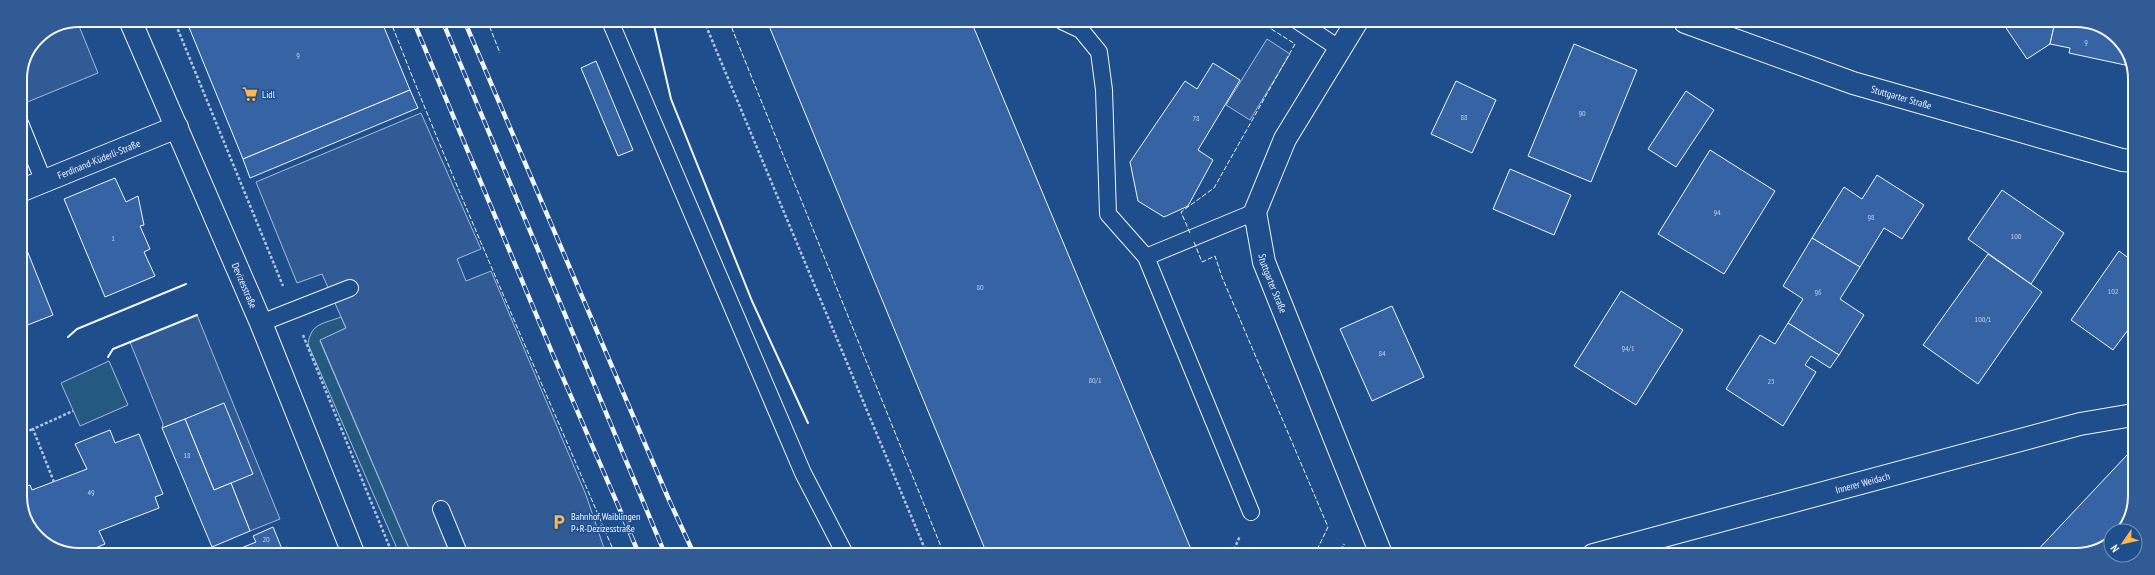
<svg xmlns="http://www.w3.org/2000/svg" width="2155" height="575" viewBox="0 0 2155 575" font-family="'PT Sans Narrow',sans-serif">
	<rect width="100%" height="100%" fill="#1f4e8c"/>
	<g fill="#245a82" stroke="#a8bbd7">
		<path d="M341 317 346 328 320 341 411 553H399L308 344C311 323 323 324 341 317Z"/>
		<polygon points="109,361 128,405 80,426 61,383"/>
	</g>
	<g fill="#305b95" stroke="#a8bbd7">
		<polygon points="77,21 98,73 25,103 20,89 20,79 37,37"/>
		<polygon points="1267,39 1290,54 1250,120 1226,105"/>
		<polygon points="421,113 481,249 457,259 466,281 491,271 586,495 606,554 411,553 320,340 346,328 322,274 297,283 256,182"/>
		<polygon points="197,315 280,519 250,531 231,483 214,490 185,419 162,428 163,424 130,342"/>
	</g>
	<g fill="#3563a3" stroke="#f2f6ff">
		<polygon points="186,20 381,20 410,90 243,159"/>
		<polygon points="767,21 971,21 1193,554 987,554"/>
		<polygon points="2002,22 2055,22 2050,44 2027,59"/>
		<polygon points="2055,22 2091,22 2120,40 2128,59 2126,58 2125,65 2069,53 2070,48 2050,44"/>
		<polygon points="1574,44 1637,70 1591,182 1528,156"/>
		<polygon points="596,61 633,150 618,156 581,68"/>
		<polygon points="1213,63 1240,80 1198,150 1213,160 1188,206 1164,217 1138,201 1130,162 1185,81 1197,89"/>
		<polygon points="1456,81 1496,100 1472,153 1431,134"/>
		<polygon points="410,90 418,108 250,178 243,159"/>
		<polygon points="1686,91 1714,110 1676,167 1648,149"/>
		<polygon points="1710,150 1775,191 1724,274 1658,234"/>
		<polygon points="1510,169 1571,195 1554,235 1493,209"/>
		<polygon points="1877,175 1924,205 1902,239 1884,228 1860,267 1812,238 1844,187 1862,199"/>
		<polygon points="115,178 126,202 138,196 144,225 140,226 150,249 144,252 155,276 105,297 64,199"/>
		<polygon points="2002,190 2064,233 2031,284 1968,239"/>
		<polygon points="20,233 53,315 20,328"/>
		<polygon points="1812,238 1860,267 1840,299 1864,315 1839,355 1788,323 1803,299 1783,286"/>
		<polygon points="2119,251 2134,262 2134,322 2113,350 2071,320"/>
		<polygon points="1988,254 2042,292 1978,384 1923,345"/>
		<polygon points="1621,291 1683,330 1636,405 1574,366"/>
		<polygon points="1392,306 1424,377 1372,401 1340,329"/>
		<polygon points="1788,323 1839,355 1830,368 1811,356 1805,365 1816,372 1783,426 1726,389 1760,335 1775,344"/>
		<polygon points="224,403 253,474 214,490 185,419"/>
		<polygon points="185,419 214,490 231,483 250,531 212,547 162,428"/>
		<polygon points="110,430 115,443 139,434 163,494 155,497 159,508 99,531 105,544 83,553 64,553 35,535 20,500 20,488 30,485 32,490 87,469 75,444"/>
		<polygon points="2133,453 2133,511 2120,531 2111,531 2111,543 2076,555 2033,555 2127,455"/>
		<polygon points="273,527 282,549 287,547 289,553 229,553 256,542 253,536"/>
	</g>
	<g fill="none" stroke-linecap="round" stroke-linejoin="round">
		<defs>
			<g id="lane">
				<polyline points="610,21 803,473 845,554"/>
				<polyline points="1062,21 1081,30 1099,52 1104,90 1108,214 1146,257 1255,212"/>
				<polyline points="1298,21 1340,49"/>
				<polyline points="20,123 44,182"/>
				<polyline points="1146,257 1251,512"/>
				<polyline points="261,323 350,288"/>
				<polyline points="441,509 459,553"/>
			</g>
			<g id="street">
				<path id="s1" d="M1357 21 1285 139 1255 212 1264 262 1381 554"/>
				<path id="s2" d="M1685 22 1853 83 2122 160 2134 161"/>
				<path id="s3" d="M20 191 177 127"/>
				<path id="s4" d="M1593 555 2080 424 2133 415"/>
			</g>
			<g id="secondary">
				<path id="s5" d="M130 20 261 323 353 553"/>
			</g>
		</defs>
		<use href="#lane" stroke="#f2f6ff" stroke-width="18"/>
		<use href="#street" stroke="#f2f6ff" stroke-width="24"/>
		<use href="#secondary" stroke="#f2f6ff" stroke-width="24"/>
		<g stroke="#b3c4dc" stroke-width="2.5" stroke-dasharray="3 2" stroke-linecap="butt">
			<polyline points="174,20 283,286"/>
			<polyline points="704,21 927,554"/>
			<polyline points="303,335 392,553"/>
			<polyline points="20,434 33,429"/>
			<polyline points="54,482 33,429 73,411"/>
			<polyline points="1232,554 1240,536"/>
			<polyline points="1340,554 1344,544"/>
		</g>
		<use href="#lane" stroke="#1f4e8c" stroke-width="16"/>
		<use href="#street" stroke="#1f4e8c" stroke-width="22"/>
		<use href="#secondary" stroke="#1f4e8c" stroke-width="22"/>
		<defs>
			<g id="rail">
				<polyline points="413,20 551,350 639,554"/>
				<polyline points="442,20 665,554"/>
				<polyline points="464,20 669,500 694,554"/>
			</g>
		</defs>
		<use href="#rail" stroke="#f2f6ff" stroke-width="4.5"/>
		<use href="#rail" stroke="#1f4e8c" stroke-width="3" stroke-dasharray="9" stroke-linecap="butt"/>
		<g stroke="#f2f6ff" stroke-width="1" stroke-dasharray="5 2" stroke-linecap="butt">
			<path d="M390 20C460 200 539 376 615 554"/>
			<polyline points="487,20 500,53"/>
			<polyline points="729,21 944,554"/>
			<polyline points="1190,233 1181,212 1214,188 1295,44 1265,25 1268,21"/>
			<polyline points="1194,242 1202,262 1215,256 1222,277 1328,527 1315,554"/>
		</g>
		<g stroke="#f2f6ff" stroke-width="2">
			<polyline points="653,21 671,99 752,301 808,423"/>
			<polyline points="68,337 77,329 186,284"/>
			<polyline points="108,357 113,349 197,315"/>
		</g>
	</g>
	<defs>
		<symbol id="supermarket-bare" viewBox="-9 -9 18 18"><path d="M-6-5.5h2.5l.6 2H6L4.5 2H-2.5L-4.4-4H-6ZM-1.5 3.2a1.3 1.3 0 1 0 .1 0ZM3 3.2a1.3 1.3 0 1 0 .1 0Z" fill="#ffb74d" stroke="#1f4e8c" stroke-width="2.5" paint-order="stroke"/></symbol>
		<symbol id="parking-bare" viewBox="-9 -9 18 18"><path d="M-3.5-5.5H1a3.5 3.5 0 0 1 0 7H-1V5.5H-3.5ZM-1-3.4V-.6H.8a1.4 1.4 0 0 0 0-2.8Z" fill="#ffb74d" stroke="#1f4e8c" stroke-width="2.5" paint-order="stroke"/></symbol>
	</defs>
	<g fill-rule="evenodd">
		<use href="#supermarket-bare" x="239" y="83" width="22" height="22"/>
		<use href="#parking-bare" x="548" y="511" width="22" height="22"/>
	</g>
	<g text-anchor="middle" stroke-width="3" stroke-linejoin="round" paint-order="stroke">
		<g font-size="8" fill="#c3d1e8">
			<text x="2086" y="45">9</text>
			<text x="298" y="58">9</text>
			<text x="1582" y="116">90</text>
			<text x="1464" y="120">88</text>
			<text x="1196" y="121">78</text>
			<text x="1717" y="215">94</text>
			<text x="1871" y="220">98</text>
			<text x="2016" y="239">100</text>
			<text x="113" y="241">1</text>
			<text x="980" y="290">80</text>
			<text x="2113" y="294">102</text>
			<text x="1818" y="295">96</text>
			<text x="1983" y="322">100/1</text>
			<text x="1628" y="351">94/1</text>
			<text x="1382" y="356">84</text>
			<text x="1095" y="383">80/1</text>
			<text x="1771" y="384">25</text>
			<text x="187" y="458">18</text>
			<text x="91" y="495">49</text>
			<text x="266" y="542">20</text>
		</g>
		<g font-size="10" fill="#f2f6ff" stroke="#1f4e8c" text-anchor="start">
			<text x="262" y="98">Lidl</text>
			<text x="571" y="520">Bahnhof Waiblingen<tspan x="571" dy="12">P+R-Dezizesstraße</tspan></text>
		</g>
		<g font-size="10" fill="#f2f6ff" stroke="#1f4e8c">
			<text dy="4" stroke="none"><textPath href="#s2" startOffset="229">Stuttgarter Straße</textPath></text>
			<text dy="4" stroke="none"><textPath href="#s3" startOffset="85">Ferdinand-Küderli-Straße</textPath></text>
			<text dy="4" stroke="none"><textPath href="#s1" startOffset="291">Stuttgarter Straße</textPath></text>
			<text dy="4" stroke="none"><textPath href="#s5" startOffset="289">Devizesstraße</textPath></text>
			<text dy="4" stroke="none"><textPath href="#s4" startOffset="279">Innerer Weidach</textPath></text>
		</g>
	</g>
	<path d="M0 0H2155V575H0ZM79 27H2076A52 52 0 0 1 2128 79V496A52 52 0 0 1 2076 548H79A52 52 0 0 1 27 496V79A52 52 0 0 1 79 27Z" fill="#305b95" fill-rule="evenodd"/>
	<path fill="none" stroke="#f2f6ff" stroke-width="2" d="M79 27H2076A52 52 0 0 1 2128 79V496A52 52 0 0 1 2076 548H79A52 52 0 0 1 27 496V79A52 52 0 0 1 79 27Z"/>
	<g transform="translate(2123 543) rotate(236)"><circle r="19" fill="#1f4e8c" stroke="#7391ba"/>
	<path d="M0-3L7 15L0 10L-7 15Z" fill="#ffb74d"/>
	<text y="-6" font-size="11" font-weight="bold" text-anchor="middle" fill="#f2f6ff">N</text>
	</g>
</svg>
